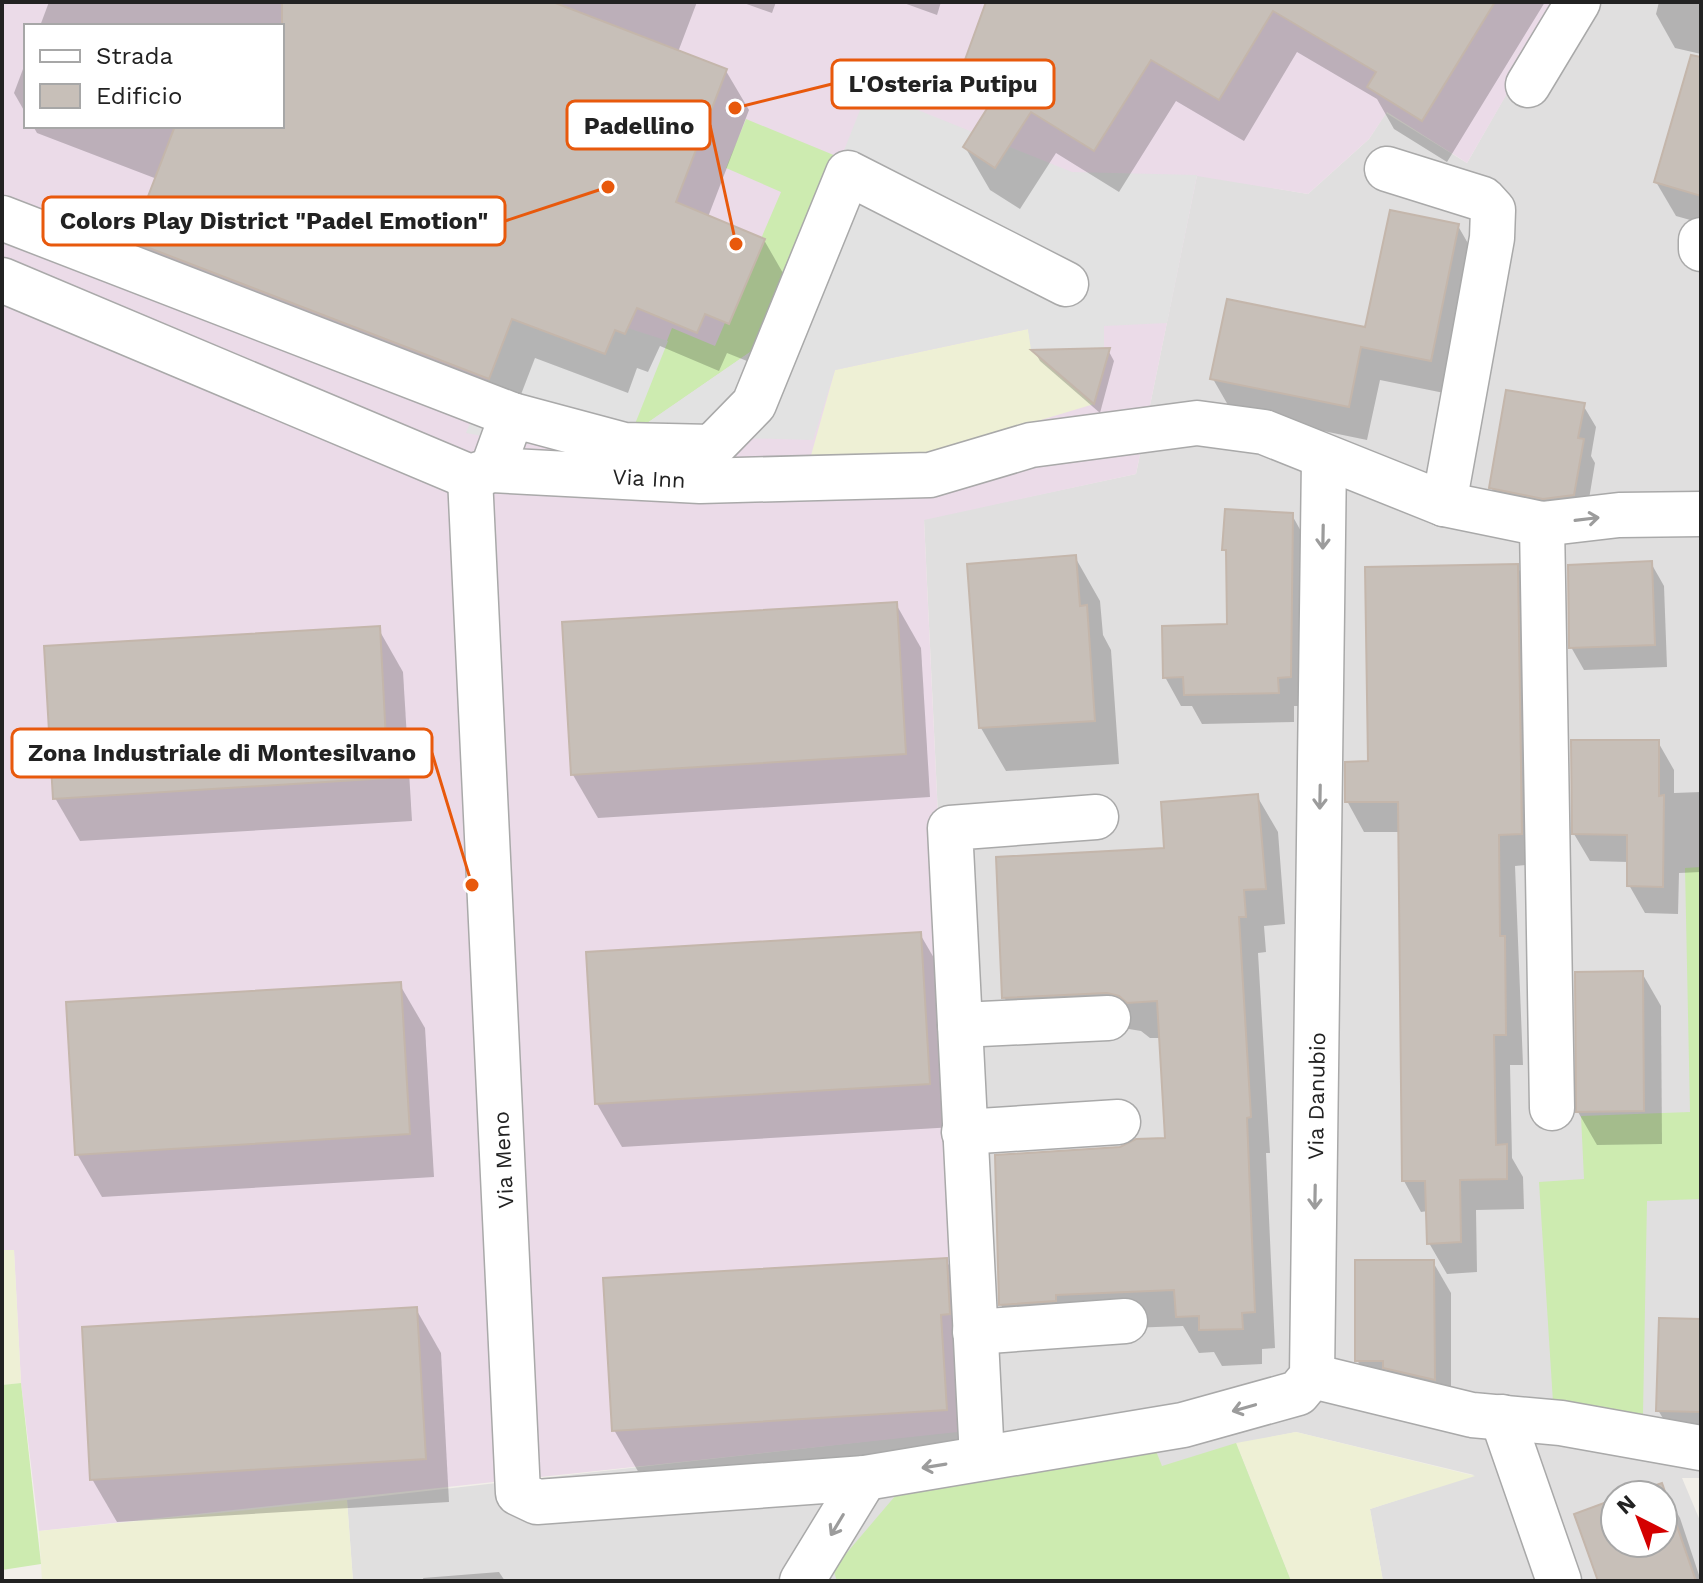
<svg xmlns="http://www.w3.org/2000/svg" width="1703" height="1583" viewBox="0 0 1703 1583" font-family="'Work Sans',sans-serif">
	<rect width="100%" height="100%" fill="#f2efe9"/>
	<path fill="#e0dfdf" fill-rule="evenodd" d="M1559 2H1701V1478H1682L1701 1523V1581H1383L1370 1509 1474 1475 1296 1432 1237 1444 1291 1581H353L347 1500 967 1430 924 519 1136 474 1197 175 1308 194 1369 139 1386 113 1467 163ZM1615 1495H1663V1543H1615Z"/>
	<path fill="#ebdbe8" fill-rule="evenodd" d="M2 2H1560L1467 163 1387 112 1369 139 1308 194 1197 176 1136 474 924 520 967 1431 39 1531 21 1383 14 1250H2ZM26 26H282V126H26Z"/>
	<g fill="#eef0d5">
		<polygon points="1028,329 1032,350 1094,404 925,455 810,459 835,370"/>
		<polygon points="2,1250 14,1250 21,1383 2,1385"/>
		<polygon points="1296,1432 1475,1476 1370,1509 1383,1581 1291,1581 1236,1443"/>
		<polygon points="347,1500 353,1581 42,1581 39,1531"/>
	</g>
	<g fill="#cdebb0">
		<polygon points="746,119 841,158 769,339 630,435 672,328 715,346 781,192 726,168"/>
		<polygon points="1701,867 1701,1199 1647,1201 1643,1414 1553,1402 1539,1182 1584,1179 1581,1116 1690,1112 1685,868"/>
		<polygon points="21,1383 41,1564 2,1570 2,1385"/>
		<polygon points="1236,1443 1291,1581 837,1581 833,1569 896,1495 1156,1451 1162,1466"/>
	</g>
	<polygon fill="#e2e2e2" points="868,90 1072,172 1197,175 1167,323 1104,326 1104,348 1031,350 1028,329 835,370 813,440 630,435 616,460 466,433 522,294 668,341 631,434 769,339"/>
	<g fill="#0003">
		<polygon points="49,2 697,2 678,52 726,71 749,110 708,217 764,240 787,280 752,363 727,353 719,371 660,346 648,372 637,368 628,393 535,358 512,418 156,280 133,241 157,179 37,133 33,126 282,126 282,26 40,26"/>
		<polygon points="741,2 776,2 772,13"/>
		<polygon points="901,2 941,2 937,15"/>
		<polygon points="988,2 1545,2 1447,162 1394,129 1377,99 1297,52 1244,141 1176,101 1119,192 1056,153 1020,209 990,190 965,147 989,111 964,68"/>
		<polygon points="1659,2 1701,2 1701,54 1675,48 1656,14"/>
		<polygon points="26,61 26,114 14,93"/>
		<polygon points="1701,96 1701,223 1676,216 1656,182"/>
		<polygon points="1458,226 1477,259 1449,394 1380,380 1367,440 1232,412 1213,379 1367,329"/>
		<polygon points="1108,350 1114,361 1100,413 1040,361 1035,352"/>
		<polygon points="1583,405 1596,427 1591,456 1595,463 1586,517 1504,510 1491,487"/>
		<polygon points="1292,515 1308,544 1307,706 1294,706 1294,722 1202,724 1192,706 1181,706 1165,677 1229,626 1228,556 1224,550"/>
		<polygon points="1075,557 1100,601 1103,635 1111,650 1119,764 1006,771 981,728"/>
		<polygon points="1651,563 1664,586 1667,667 1584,670 1571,647"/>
		<polygon points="1517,566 1534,596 1539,864 1515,866 1523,1065 1510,1065 1512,1158 1523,1177 1524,1209 1476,1210 1477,1272 1447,1274 1429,1243 1428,1211 1421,1212 1404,1181 1400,832 1364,832 1347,801"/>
		<polygon points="896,604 921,648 930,797 598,818 573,775"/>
		<polygon points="378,628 403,672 412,821 80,841 55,798"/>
		<polygon points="1658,742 1674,770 1674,793 1701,792 1701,872 1679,873 1678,914 1645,913 1629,885 1629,862 1590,861 1574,834"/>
		<polygon points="1257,796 1278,832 1285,924 1264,926 1266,952 1258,953 1270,1153 1266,1153 1275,1348 1262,1349 1262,1364 1222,1366 1214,1352 1199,1353 1183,1326 1076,1330 1022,1341 1001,1305 1120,1149 1167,1139 1161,1038 1150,1038 1141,1031 1129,1029 1025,1034 1004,997 1166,850"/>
		<polygon points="920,934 945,977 954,1127 622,1147 597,1104"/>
		<polygon points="1642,973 1661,1006 1662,1144 1597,1145 1578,1112"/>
		<polygon points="400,985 425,1028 434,1177 102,1197 77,1154"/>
		<polygon points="946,1260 971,1303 970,1453 639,1473 614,1430"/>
		<polygon points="1433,1262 1451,1293 1451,1410 1375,1391 1357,1360"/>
		<polygon points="416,1309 441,1353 449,1502 117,1522 92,1479"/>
		<polygon points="1701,1321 1701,1433 1671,1432 1658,1410"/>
		<polygon points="1661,1485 1680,1518 1701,1581 1600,1581 1615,1501 1615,1543 1663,1543 1663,1495 1633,1495"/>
		<polygon points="499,1572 505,1581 424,1581 423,1578"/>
	</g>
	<g fill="#c7bfb8" stroke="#c4b6ab" stroke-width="2">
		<polygon points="282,2 553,2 727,69 676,202 765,239 729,324 705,314 697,333 637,308 625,334 615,330 605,354 512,319 489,379 131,241 175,126 282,126"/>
		<polygon points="986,2 1495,2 1422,121 1367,87 1376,72 1273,11 1219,100 1151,60 1094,151 1031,112 995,168 963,147 998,91 962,68"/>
		<polygon points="1691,55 1701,57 1701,196 1654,182"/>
		<polygon points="1390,210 1459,224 1431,361 1361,347 1349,407 1210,379 1227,299 1365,327"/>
		<polygon points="1110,348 1094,404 1031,350"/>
		<polygon points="1506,390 1585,403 1578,438 1584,439 1574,495 1543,499 1489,488"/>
		<polygon points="1225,509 1293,513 1291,677 1278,678 1279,693 1184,695 1183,677 1163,678 1162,626 1227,624 1226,550 1222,550"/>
		<polygon points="1076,555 1080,606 1087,605 1095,721 979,728 967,564"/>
		<polygon points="1652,561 1655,645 1569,648 1568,565"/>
		<polygon points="1518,564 1522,834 1499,835 1500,936 1505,936 1506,1035 1494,1035 1496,1145 1507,1144 1507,1179 1460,1180 1461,1242 1427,1244 1425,1181 1402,1181 1398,802 1345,802 1345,762 1368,761 1365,567"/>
		<polygon points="897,602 906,754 571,775 562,622"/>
		<polygon points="380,626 388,778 53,799 44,646"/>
		<polygon points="1571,740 1659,740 1659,796 1664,795 1663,887 1627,886 1627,835 1572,834"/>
		<polygon points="1258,794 1266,889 1244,890 1246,917 1239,917 1251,1117 1247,1118 1255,1312 1242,1313 1243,1329 1199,1330 1199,1316 1176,1317 1174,1290 1056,1295 1056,1301 999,1305 995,1155 1120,1147 1136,1139 1165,1138 1157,1001 1127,1003 1119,996 1107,993 1002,998 996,857 1164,848 1161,802"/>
		<polygon points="921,932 930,1084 595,1104 586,952"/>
		<polygon points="1643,971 1644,1111 1576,1112 1575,972"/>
		<polygon points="401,982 410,1134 75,1155 66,1002"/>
		<polygon points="947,1258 950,1314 941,1315 947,1410 612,1431 603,1278"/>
		<polygon points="1355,1260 1434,1260 1435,1380 1383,1368 1383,1361 1355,1361"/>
		<polygon points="417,1307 426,1459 90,1480 82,1327"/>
		<polygon points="1659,1318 1701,1319 1701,1412 1656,1411"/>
		<polygon points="1662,1483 1696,1581 1598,1581 1574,1514 1615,1499 1615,1543 1663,1543 1663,1495 1627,1495"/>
	</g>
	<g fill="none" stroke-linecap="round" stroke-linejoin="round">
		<defs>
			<g id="minor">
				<polyline points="1528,85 1578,2"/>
				<polyline points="1387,169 1483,199 1493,210 1492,238 1444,504"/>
				<polyline points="2,218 512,415"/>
				<polyline points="1701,240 1701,249"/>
				<polyline points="2,280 470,477 492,470 700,481 930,475 1031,445 1197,423 1264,432 1444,504 1542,524 1619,515 1701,514"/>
				<polyline points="492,470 512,415 624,445 712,447 754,404 848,173 1066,284"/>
				<polyline points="470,477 518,1493 537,1502 865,1478 1183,1425 1298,1393 1312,1376 1324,459"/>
				<polyline points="1542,524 1552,1108"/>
				<polyline points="960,1025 1108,1018"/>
				<polyline points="964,1132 1118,1122"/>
				<polyline points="975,1332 1125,1321"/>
				<polyline points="1312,1376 1472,1415 1561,1423 1701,1448"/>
				<polyline points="1502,1417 1559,1581"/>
				<polyline points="982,1458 950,828 1096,817"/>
				<polyline points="802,1581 865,1478"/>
			</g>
		</defs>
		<use href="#minor" stroke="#a9a9a9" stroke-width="47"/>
		<use href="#minor" stroke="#fff" stroke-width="44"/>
	</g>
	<defs><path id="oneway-shaft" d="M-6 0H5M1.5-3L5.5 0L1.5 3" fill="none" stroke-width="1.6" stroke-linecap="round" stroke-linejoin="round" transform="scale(2)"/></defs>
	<g stroke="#9c9c9c">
		<use href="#oneway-shaft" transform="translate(1587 519) rotate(-7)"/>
		<use href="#oneway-shaft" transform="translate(1323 537) rotate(91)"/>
		<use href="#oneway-shaft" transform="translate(1320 797) rotate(91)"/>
		<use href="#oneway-shaft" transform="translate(1315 1197) rotate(91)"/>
		<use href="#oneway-shaft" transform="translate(1244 1408) rotate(164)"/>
		<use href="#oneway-shaft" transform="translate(934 1466) rotate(171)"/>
		<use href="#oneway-shaft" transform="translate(837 1525) rotate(121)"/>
	</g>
	<g text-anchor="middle" stroke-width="8" stroke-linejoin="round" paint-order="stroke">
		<g font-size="22" fill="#222" stroke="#fff">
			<text transform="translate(649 478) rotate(3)" y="8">Via Inn</text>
			<text transform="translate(1316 1096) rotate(-89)" y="8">Via Danubio</text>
			<text transform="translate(503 1160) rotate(-93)" y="8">Via Meno</text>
		</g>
	</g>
	<path fill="none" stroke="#e8590c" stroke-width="3" d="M735 108L832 84M736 244L710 125M608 187L505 221M472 885L432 753"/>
	<g fill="#e8590c" stroke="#fff" stroke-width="3">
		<circle cx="735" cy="108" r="8"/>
		<circle cx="736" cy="244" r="8"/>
		<circle cx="608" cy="187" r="8"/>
		<circle cx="472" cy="885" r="8"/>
	</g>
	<g fill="#fff" stroke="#e8590c" stroke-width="3">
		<rect x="832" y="60" width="222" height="48" rx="8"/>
		<rect x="567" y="101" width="143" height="48" rx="8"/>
		<rect x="43" y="197" width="462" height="48" rx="8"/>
		<rect x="12" y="729" width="420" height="48" rx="8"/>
	</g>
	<g font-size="24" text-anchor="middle" font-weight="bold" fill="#222">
		<text x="943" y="92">L'Osteria Putipu</text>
		<text x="639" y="134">Padellino</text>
		<text x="274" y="229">Colors Play District "Padel Emotion"</text>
		<text x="222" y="761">Zona Industriale di Montesilvano</text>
	</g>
	<rect width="1703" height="1583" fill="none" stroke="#222222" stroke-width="8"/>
	<rect x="24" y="24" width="260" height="104" fill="#ffffff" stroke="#a7a7a7" stroke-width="2"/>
	<rect x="40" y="50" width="40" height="12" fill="#ffffff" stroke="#a7a7a7" stroke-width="2"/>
	<text x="96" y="64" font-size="24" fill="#222222">Strada</text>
	<rect x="40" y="84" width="40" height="24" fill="#c7bfb8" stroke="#a7a7a7" stroke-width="2"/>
	<text x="96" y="104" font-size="24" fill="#222222">Edificio</text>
	<g transform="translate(1639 1519) rotate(318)"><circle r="38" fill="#ffffff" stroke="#a7a7a7" stroke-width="2"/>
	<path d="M0-6L14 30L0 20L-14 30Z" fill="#d40000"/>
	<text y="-12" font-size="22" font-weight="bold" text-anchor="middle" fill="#222222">N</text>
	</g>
</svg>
